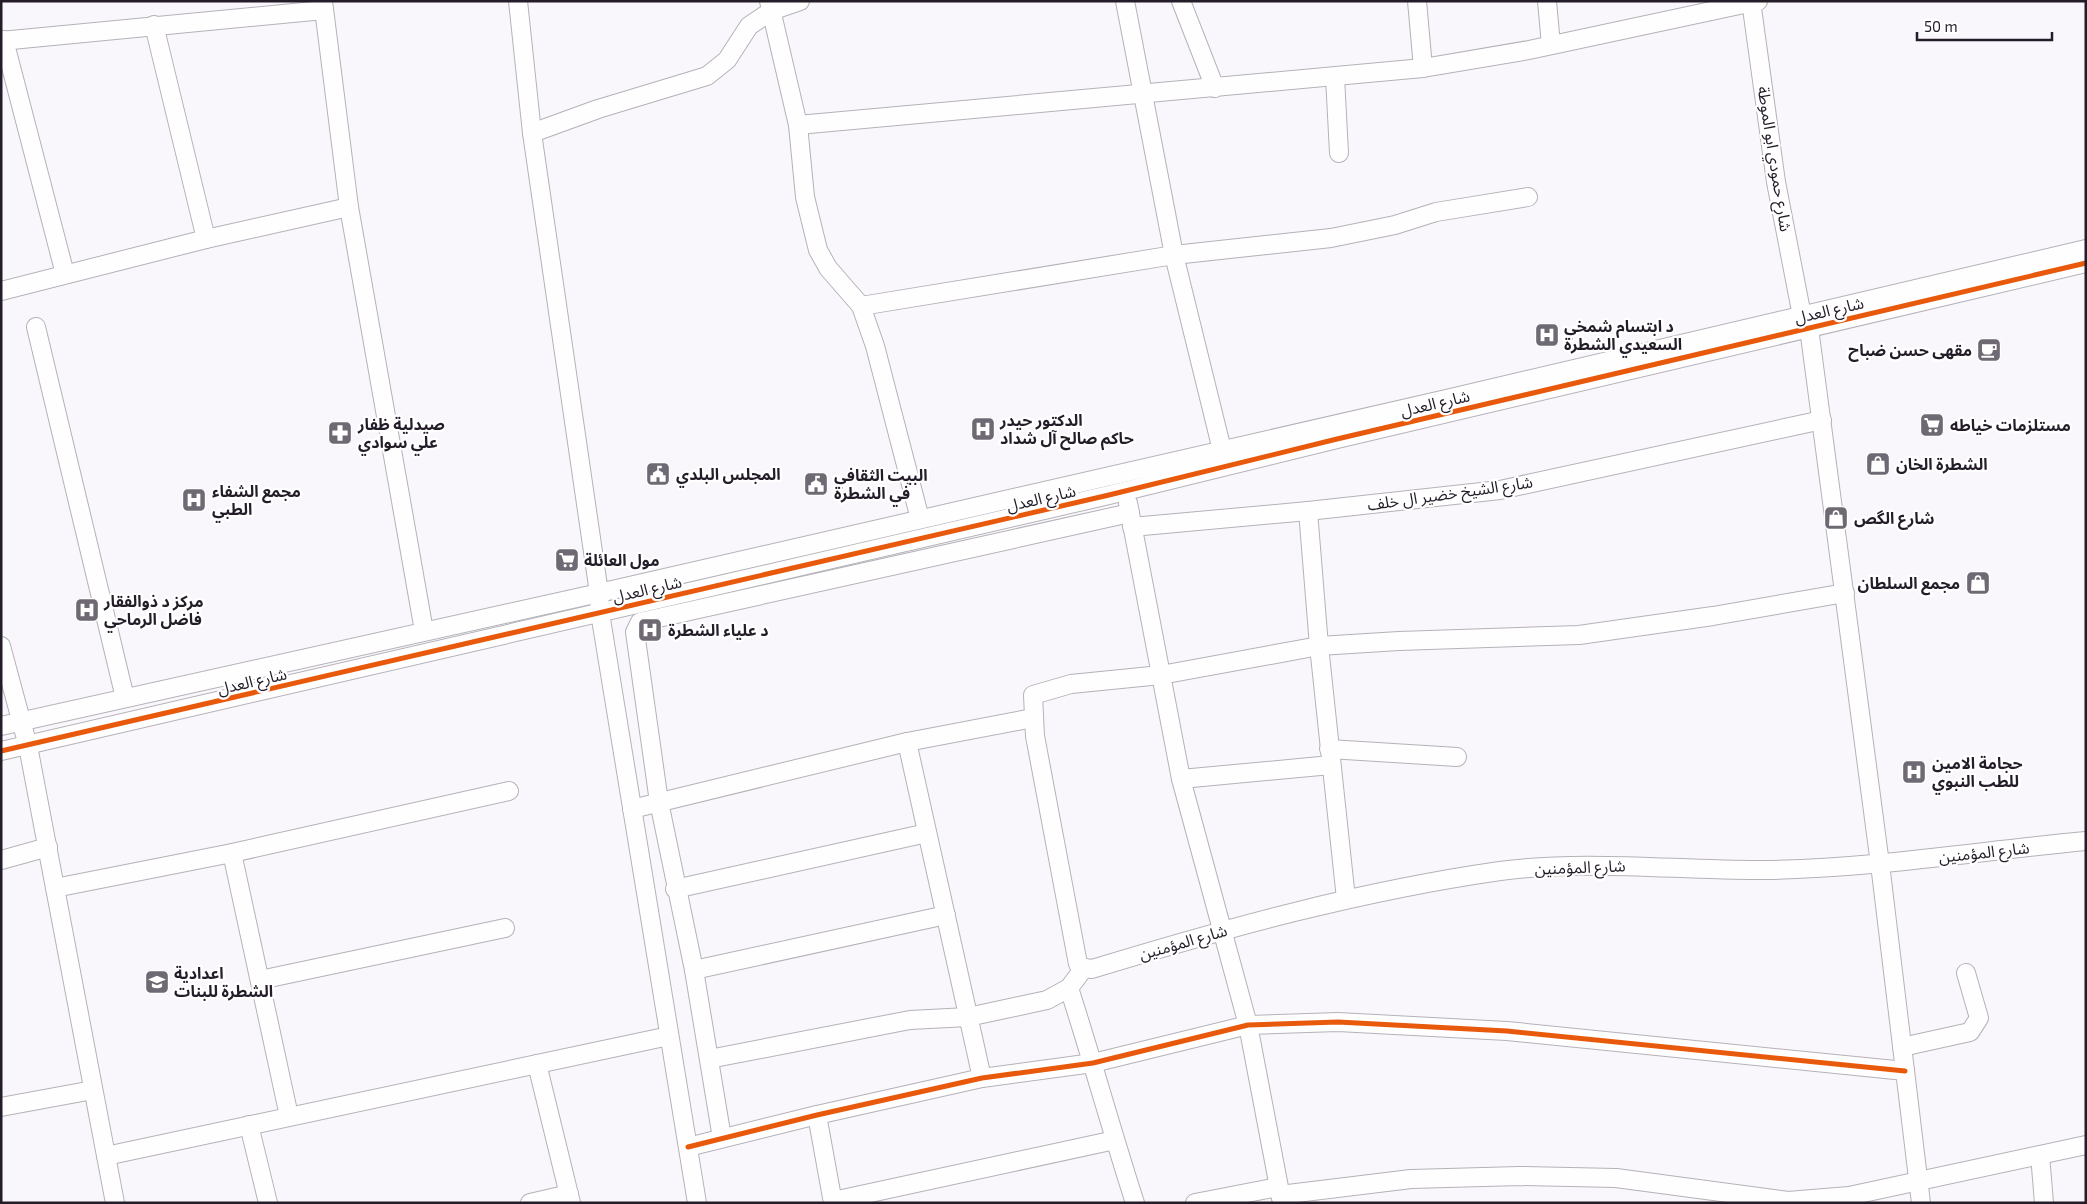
<svg xmlns="http://www.w3.org/2000/svg" width="2087" height="1204" viewBox="0 0 2087 1204" font-family="'Exo 2','Noto Sans Arabic',sans-serif">
	<rect width="100%" height="100%" fill="#faf7fc"/>
	<g fill="none" stroke-linecap="round" stroke-linejoin="round">
		<defs>
			<g id="minor">
				<polyline points="323,1 349,207 424,631"/>
				<polyline points="518,1 532,133 599,593 600,613 697,1203"/>
				<polyline points="769,1 798,125 805,197 818,250 828,268 861,306 875,346 920,519"/>
				<polyline points="1125,1 1174,255 1222,450"/>
				<polyline points="1181,1 1215,88"/>
				<polyline points="1417,1 1423,68"/>
				<polyline points="1547,1 1551,45"/>
				<polyline points="1751,1 1776,182 1802,316"/>
				<polyline points="154,25 206,239"/>
				<polyline points="4,40 65,274"/>
				<polyline points="1,41 324,10"/>
				<polyline points="1335,77 1339,153"/>
				<polyline points="798,125 1423,68 1529,50 1758,1"/>
				<polyline points="532,133 598,109 707,76 727,60 749,26 771,11 800,1"/>
				<polyline points="1,291 206,239 349,207"/>
				<polyline points="861,306 1174,255 1331,238 1395,225 1436,212 1528,197"/>
				<polyline points="36,327 125,698"/>
				<polyline points="1809,328 1880,864 1921,1203"/>
				<polyline points="1128,503 1181,779 1248,1025 1282,1203"/>
				<polyline points="1308,511 1319,646 1346,899"/>
				<polyline points="1132,527 1308,511 1500,490 1822,420"/>
				<polyline points="1,646 28,746 115,1203"/>
				<polyline points="1,726 599,593 1442,400 2086,249"/>
				<polyline points="907,742 982,1078"/>
				<polyline points="1329,749 1457,757"/>
				<polyline points="1,751 1109,495 1337,439 2086,263"/>
				<polyline points="1181,779 1331,765"/>
				<polyline points="632,809 907,742 1033,718"/>
				<polyline points="232,853 289,1116"/>
				<polyline points="1,860 48,847"/>
				<polyline points="55,888 232,853 509,791"/>
				<polyline points="675,889 927,833"/>
				<polyline points="1084,968 1078,964 1035,736 1033,695 1071,684 1161,675 1319,646 1399,641 1579,635 1713,616 1845,593"/>
				<path d="M1084 968 1092 969C1227 928 1360 891 1500 871 1590 859 1679 871 1768 870 1875 868 1980 851 2086 841"/>
				<polyline points="694,970 946,915"/>
				<polyline points="260,980 505,928"/>
				<path d="M1069 988C1092 1059 1112 1132 1135 1203"/>
				<polyline points="1902,1047 1970,1032 1979,1018 1966,973"/>
				<polyline points="709,1059 910,1020 968,1017 1047,1000 1069,988 1084,968"/>
				<polyline points="537,1064 571,1203"/>
				<polyline points="1,1107 93,1090"/>
				<polyline points="817,1115 833,1203"/>
				<polyline points="249,1125 268,1203"/>
				<polyline points="722,1138 694,970 659,802 635,632 640,622 1130,513"/>
				<polyline points="688,1147 817,1115 982,1078 1093,1063 1248,1025 1338,1022 1507,1031 1905,1071"/>
				<polyline points="2040,1155 2044,1203"/>
				<polyline points="106,1156 669,1036"/>
				<polyline points="1280,1195 1411,1179 1520,1176 1616,1178 1788,1201 1849,1196 2086,1145"/>
				<polyline points="833,1201 1115,1140"/>
				<polyline points="530,1203 569,1194"/>
				<polyline points="1195,1203 1278,1187"/>
			</g>
		</defs>
		<use href="#minor" stroke="#b5b1b8" stroke-width="20"/>
		<use href="#minor" stroke="#fefeff" stroke-width="18"/>
		<defs>
			<g id="cycleway">
				<polyline points="1,751 1109,495 1337,439 2086,263"/>
				<polyline points="688,1147 817,1115 982,1078 1093,1063 1248,1025 1338,1022 1507,1031 1905,1071"/>
			</g>
		</defs>
		<use href="#cycleway" stroke="#fff" stroke-width="8"/>
		<use href="#cycleway" stroke="#e8590c" stroke-width="5"/>
	</g>
	<defs>
		<symbol id="hospital-square" viewBox="-11 -11 22 22"><rect x="-9" y="-9" width="18" height="18" rx="4" fill="#6f6973" stroke="#fff"/><path d="M-5-5h3v3.5h4V-5h3V5h-3V1.5h-4V5h-3Z" fill="#fff"/></symbol>
		<symbol id="cafe-square" viewBox="-11 -11 22 22"><rect x="-9" y="-9" width="18" height="18" rx="4" fill="#6f6973" stroke="#fff"/><path d="M-5.5-4.5H6V0H3Q3 3.5 0 3.5H-2.5Q-5.5 3.5-5.5 0ZM3-3.2v2h1.7v-2ZM-6 4.5H4V6H-6Z" fill="#fff"/></symbol>
		<symbol id="supermarket-square" viewBox="-11 -11 22 22"><rect x="-9" y="-9" width="18" height="18" rx="4" fill="#6f6973" stroke="#fff"/><path d="M-6-5.5h2.5l.6 2H6L4.5 2H-2.5L-4.4-4H-6ZM-1.5 3.2a1.3 1.3 0 1 0 .1 0ZM3 3.2a1.3 1.3 0 1 0 .1 0Z" fill="#fff"/></symbol>
		<symbol id="pharmacy-square" viewBox="-11 -11 22 22"><rect x="-9" y="-9" width="18" height="18" rx="4" fill="#6f6973" stroke="#fff"/><path d="M-2-6h4v4h4v4h-4v4h-4v-4h-4v-4h4Z" fill="#fff"/></symbol>
		<symbol id="shop-square" viewBox="-11 -11 22 22"><rect x="-9" y="-9" width="18" height="18" rx="4" fill="#6f6973" stroke="#fff"/><path d="M-5-2.5h2.3a2.7 3.5 0 0 1 5.4 0H5L5.5 6h-11ZM-1.5-2.5h3a1.5 2.3 0 0 0-3 0Z" fill="#fff"/></symbol>
		<symbol id="civic-square" viewBox="-11 -11 22 22"><rect x="-9" y="-9" width="18" height="18" rx="4" fill="#6f6973" stroke="#fff"/><path d="M-.6-6.5H3V-4.5H.6V-3L4-1V1h2V6H-6V1h2V-1L-.6-3ZM-1.2 2.5V6h2.4V2.5Z" fill="#fff"/></symbol>
		<symbol id="school-square" viewBox="-11 -11 22 22"><rect x="-9" y="-9" width="18" height="18" rx="4" fill="#6f6973" stroke="#fff"/><path d="M0-5L7-2L0 1L-7-2ZM-4 1L0 2.5L4 1V4Q0 6-4 4Z" fill="#fff"/></symbol>
	</defs>
	<g fill-rule="evenodd">
		<use href="#hospital-square" x="1533" y="321" width="28" height="28"/>
		<use href="#cafe-square" x="1975" y="336" width="28" height="28"/>
		<use href="#supermarket-square" x="1918" y="411" width="28" height="28"/>
		<use href="#hospital-square" x="969" y="415" width="28" height="28"/>
		<use href="#pharmacy-square" x="326" y="419" width="28" height="28"/>
		<use href="#shop-square" x="1864" y="450" width="28" height="28"/>
		<use href="#civic-square" x="644" y="460" width="28" height="28"/>
		<use href="#civic-square" x="802" y="470" width="28" height="28"/>
		<use href="#hospital-square" x="180" y="486" width="28" height="28"/>
		<use href="#shop-square" x="1822" y="504" width="28" height="28"/>
		<use href="#supermarket-square" x="553" y="546" width="28" height="28"/>
		<use href="#shop-square" x="1964" y="569" width="28" height="28"/>
		<use href="#hospital-square" x="73" y="596" width="28" height="28"/>
		<use href="#hospital-square" x="636" y="616" width="28" height="28"/>
		<use href="#hospital-square" x="1900" y="758" width="28" height="28"/>
		<use href="#school-square" x="143" y="968" width="28" height="28"/>
	</g>
	<g text-anchor="middle" stroke-width="4.5" stroke-linejoin="round" paint-order="stroke">
		<g font-size="16" fill="#241d29" stroke="#fff">
			<text transform="translate(1775 159) rotate(81)" y="6">شارع حمودي ابو الموطة</text>
			<text transform="translate(1829 310) rotate(-13)" y="6">شارع العدل</text>
			<text transform="translate(1435 403) rotate(-13)" y="6">شارع العدل</text>
			<text transform="translate(1450 493) rotate(-8)" y="6">شارع الشيخ خضير ال خلف</text>
			<text transform="translate(1041 498) rotate(-13)" y="6">شارع العدل</text>
			<text transform="translate(647 589) rotate(-13)" y="6">شارع العدل</text>
			<text transform="translate(252 681) rotate(-13)" y="6">شارع العدل</text>
			<text transform="translate(1984 852) rotate(-6)" y="6">شارع المؤمنين</text>
			<text transform="translate(1580 867) rotate(-2)" y="6">شارع المؤمنين</text>
			<text transform="translate(1183 942) rotate(-16)" y="6">شارع المؤمنين</text>
		</g>
		<g font-size="16" font-weight="bold" fill="#241d29" stroke="#fff" text-anchor="start">
			<text x="1564" y="332">د ابتسام شمخي<tspan x="1564" dy="18">السعيدي الشطرة</tspan></text>
			<text x="1972" y="356" text-anchor="end">مقهى حسن ضباح</text>
			<text x="1000" y="426">الدكتور حيدر<tspan x="1000" dy="18">حاكم صالح آل شداد</tspan></text>
			<text x="358" y="430">صيدلية ظفار<tspan x="358" dy="18">علي سوادي</tspan></text>
			<text x="1950" y="431">مستلزمات خياطه</text>
			<text x="1896" y="470">الشطرة الخان</text>
			<text x="676" y="480">المجلس البلدي</text>
			<text x="834" y="481">البيت الثقافي<tspan x="834" dy="18">في الشطرة</tspan></text>
			<text x="212" y="497">مجمع الشفاء<tspan x="212" dy="18">الطبي</tspan></text>
			<text x="1854" y="524">شارع الگص</text>
			<text x="584" y="566">مول العائلة</text>
			<text x="1960" y="589" text-anchor="end">مجمع السلطان</text>
			<text x="104" y="607">مركز د ذوالفقار<tspan x="104" dy="18">فاضل الرماحي</tspan></text>
			<text x="668" y="636">د علياء الشطرة</text>
			<text x="1932" y="769">حجامة الامين<tspan x="1932" dy="18">للطب النبوي</tspan></text>
			<text x="174" y="979">اعدادية<tspan x="174" dy="18">الشطرة للبنات</tspan></text>
		</g>
	</g>
	<rect width="2087" height="1204" fill="none" stroke="#241d29" stroke-width="5"/>
	<path d="M1917 32v8h135v-8" fill="none" stroke="#241d29" stroke-width="2.5"/>
	<text x="1924" y="32" font-size="15" fill="#241d29" stroke="#ffffff" stroke-width="4" paint-order="stroke">50 m</text>
</svg>
